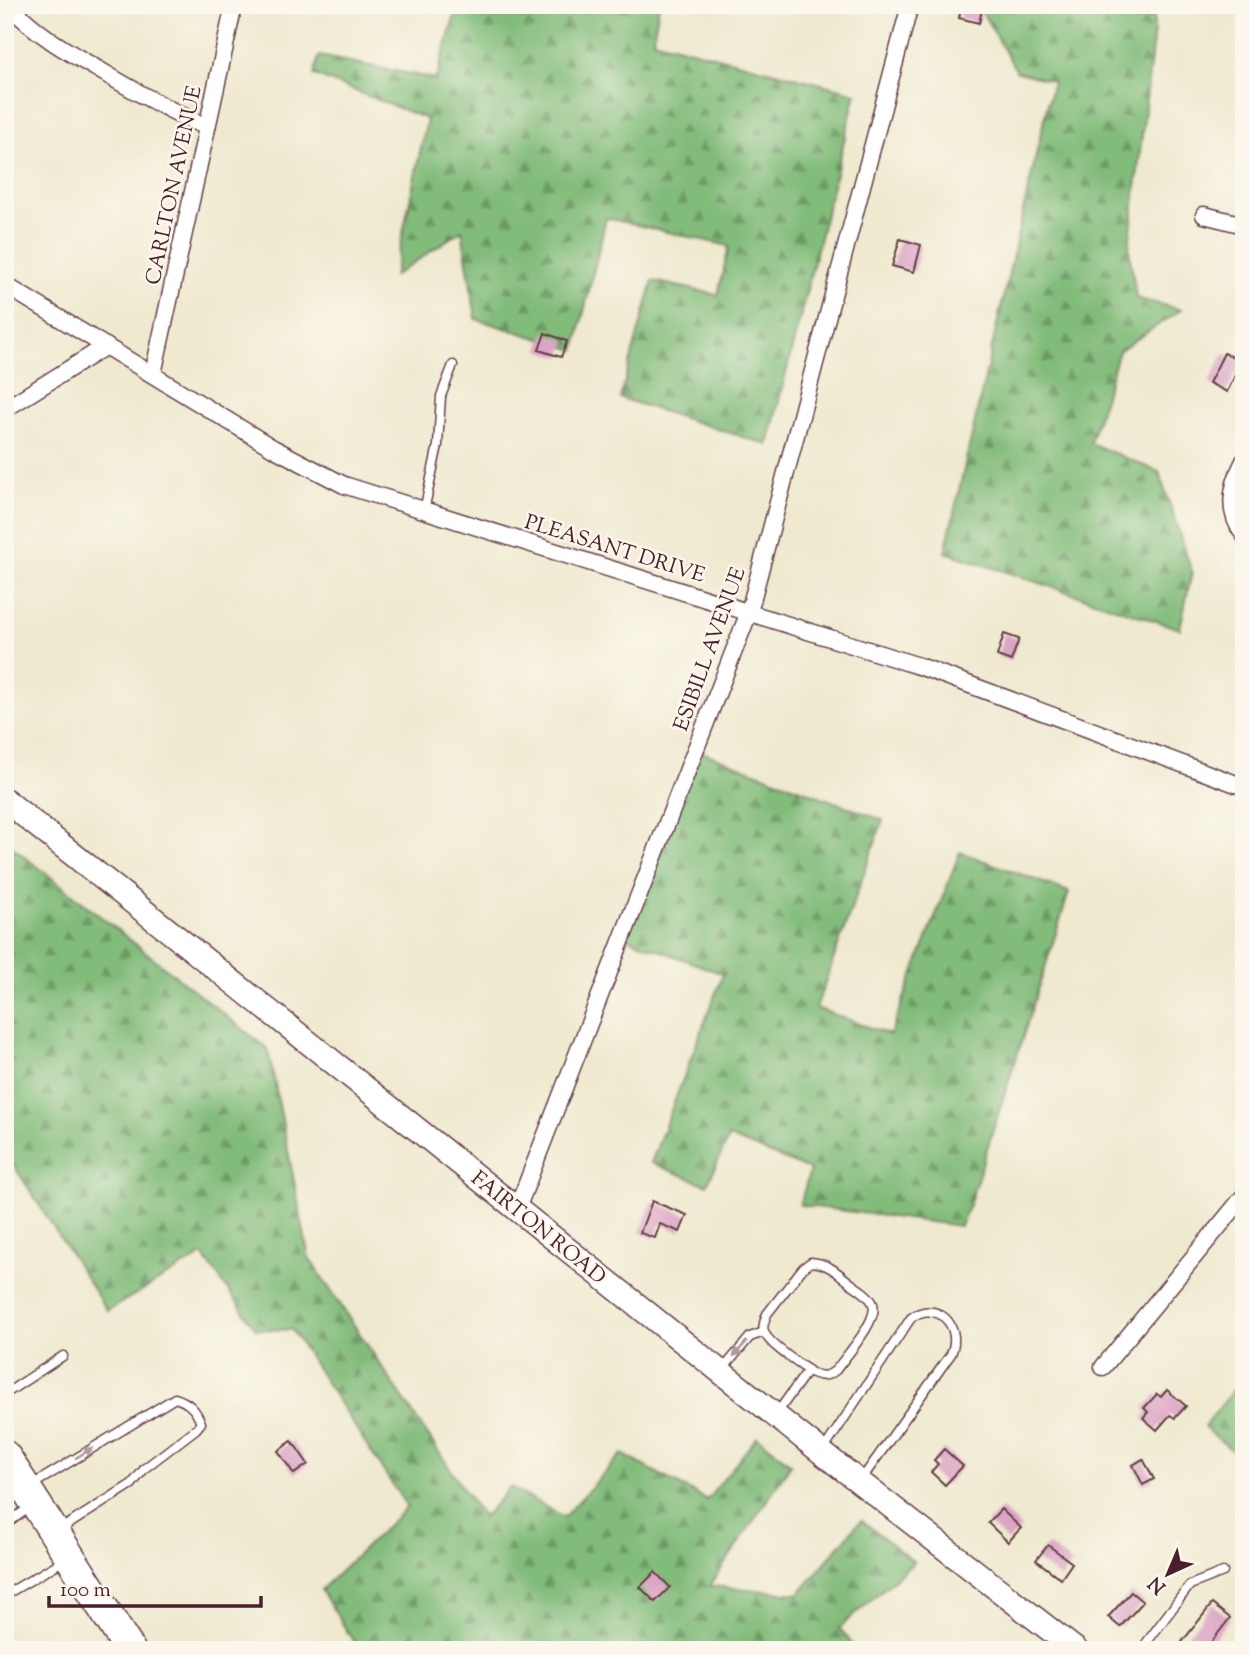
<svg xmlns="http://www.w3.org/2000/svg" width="1249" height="1655" viewBox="0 0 1249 1655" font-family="'Sorts Mill Goudy',serif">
	<defs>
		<pattern id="forest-firs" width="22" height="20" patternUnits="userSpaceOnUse" patternTransform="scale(1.75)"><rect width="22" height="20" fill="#82bc7a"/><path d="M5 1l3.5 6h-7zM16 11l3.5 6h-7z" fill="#6c9864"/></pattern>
	</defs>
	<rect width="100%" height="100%" fill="#fbf7ec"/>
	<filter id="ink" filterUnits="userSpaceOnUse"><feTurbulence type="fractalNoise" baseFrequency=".0143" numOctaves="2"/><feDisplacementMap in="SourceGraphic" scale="14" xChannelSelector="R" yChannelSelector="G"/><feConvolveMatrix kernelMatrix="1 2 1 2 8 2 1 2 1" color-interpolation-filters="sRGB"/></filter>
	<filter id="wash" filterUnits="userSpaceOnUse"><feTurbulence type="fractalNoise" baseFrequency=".00686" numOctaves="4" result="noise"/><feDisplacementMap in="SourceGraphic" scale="28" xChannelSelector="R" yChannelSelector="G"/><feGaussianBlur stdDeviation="1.57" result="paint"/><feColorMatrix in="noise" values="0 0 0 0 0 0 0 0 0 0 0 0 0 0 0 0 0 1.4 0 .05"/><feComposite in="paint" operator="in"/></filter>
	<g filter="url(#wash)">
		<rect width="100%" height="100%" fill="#efe9cf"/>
		<g fill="url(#forest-firs)" stroke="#666e52" stroke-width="2">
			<polygon points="458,5 587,9 588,5 659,5 653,40 856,93 768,445 620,398 653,281 718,295 729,246 606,218 575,350 476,319 462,230 394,276 427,119 314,75 319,56 436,79"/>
			<polygon points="978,5 1154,5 1154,30 1129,248 1136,298 1181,310 1119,351 1090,443 1159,472 1192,572 1180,629 945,552 1053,81 1017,72"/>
			<polygon points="694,749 883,820 816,1008 890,1035 960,852 1069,892 970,1202 960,1226 800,1205 810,1170 729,1137 707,1185 651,1163 723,974 624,937"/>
			<polygon points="5,841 268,1049 309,1258 483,1518 510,1487 564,1517 622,1454 707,1500 757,1437 791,1464 710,1586 799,1594 861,1520 914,1562 839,1628 857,1650 359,1650 321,1590 407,1507 292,1330 256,1329 203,1255 107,1311 13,1164 5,1169"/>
			<polygon points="1244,1377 1244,1460 1204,1427"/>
		</g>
		<g id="blocks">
			<g fill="#dba5c5">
				<polygon points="962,5 983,5 979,23 959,18"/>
				<polygon points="900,239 921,245 914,272 892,266"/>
				<polygon points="545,333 567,341 561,357 539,350"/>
				<polygon points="1224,353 1242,361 1227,392 1209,383"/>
				<polygon points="1004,634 1019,639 1011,661 997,656"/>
				<polygon points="652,1201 687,1215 680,1232 660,1224 655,1238 640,1233"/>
				<polygon points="1167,1390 1186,1406 1175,1418 1170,1415 1157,1430 1143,1418 1148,1412 1144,1408 1157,1394 1161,1397"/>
				<polygon points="292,1441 308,1464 294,1474 278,1451"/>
				<polygon points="944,1449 963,1466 945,1485 931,1472 938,1464 934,1460"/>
				<polygon points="1143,1459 1154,1479 1143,1485 1133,1465"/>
				<polygon points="1001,1509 1021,1528 1008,1542 988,1523"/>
				<polygon points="1048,1545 1072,1563 1061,1579 1036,1560"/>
				<polygon points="655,1572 670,1587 655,1602 640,1587"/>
				<polygon points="1131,1592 1143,1602 1120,1627 1108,1617"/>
				<polygon points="1212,1604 1230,1618 1205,1650 1191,1650 1182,1642"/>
			</g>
		</g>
	</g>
	<g filter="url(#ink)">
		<use href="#blocks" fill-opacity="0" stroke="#633d44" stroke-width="2"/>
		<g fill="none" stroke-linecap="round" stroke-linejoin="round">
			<defs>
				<g id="lane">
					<polyline points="424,511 438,445 441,396 453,365"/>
					<path d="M811 1262C827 1263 837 1272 849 1282 857 1288 870 1295 873 1304 879 1320 845 1357 836 1370 827 1377 822 1377 812 1373 801 1365 767 1344 764 1331 762 1326 765 1319 767 1314L803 1268Z"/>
					<polyline points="723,1369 750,1337 764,1332"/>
					<polyline points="5,1394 63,1356"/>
					<polyline points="777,1413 808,1370"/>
					<path d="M822 1452 911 1318C934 1299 964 1324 951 1354L861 1480"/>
					<path d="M32 1485 175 1398C189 1402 196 1410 201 1423L196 1429 145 1468 132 1484 61 1529"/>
					<polyline points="5,1525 30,1507"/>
					<polyline points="5,1595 66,1559"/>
					<polyline points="1141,1650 1190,1585 1223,1572"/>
				</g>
				<g id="street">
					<path d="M9 5C36 34 68 52 101 71 136 92 170 111 207 127"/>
					<polyline points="1204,215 1244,225"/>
					<polyline points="5,285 273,448 344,485 922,667 1244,787"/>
					<polyline points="153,374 234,5"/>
					<polyline points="5,409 106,346"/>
					<path d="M1244 461C1231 486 1226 512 1244 535"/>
					<polyline points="517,1209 749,612 910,5"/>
					<polyline points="1103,1367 1244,1196"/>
				</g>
				<polyline id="secondary" points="5,800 821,1452 1076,1650"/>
				<polyline id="highway" points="5,1456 130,1650"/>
			</defs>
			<use href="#lane" stroke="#633d44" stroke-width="11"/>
			<use href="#street" stroke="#633d44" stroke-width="19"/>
			<use href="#secondary" stroke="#633d44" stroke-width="26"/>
			<use href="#highway" stroke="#633d44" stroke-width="33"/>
			<use href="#lane" stroke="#fff" stroke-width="8"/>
			<use href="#street" stroke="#fff" stroke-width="16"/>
			<use href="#secondary" stroke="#fff" stroke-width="23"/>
			<use href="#highway" stroke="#fff" stroke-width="30"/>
		</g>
		<defs><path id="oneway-solid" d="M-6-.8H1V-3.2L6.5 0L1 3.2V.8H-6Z" transform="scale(1.75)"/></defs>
		<g fill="#ae9aa0">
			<use href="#oneway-solid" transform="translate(740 1349) rotate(131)"/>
			<use href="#oneway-solid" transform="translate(84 1453) rotate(-31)"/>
		</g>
	</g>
	<g text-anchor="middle" stroke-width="5" stroke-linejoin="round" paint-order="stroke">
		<g font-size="21" fill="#4a1f2b" stroke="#fbf7ec">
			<text transform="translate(173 185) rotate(-78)" y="7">CARLTON AVENUE</text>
			<text transform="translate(615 548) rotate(17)" y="7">PLEASANT DRIVE</text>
			<text transform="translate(709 649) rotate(-70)" y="7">ESIBILL AVENUE</text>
			<text transform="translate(539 1227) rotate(39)" y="7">FAIRTON ROAD</text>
		</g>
	</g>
	<rect width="1249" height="1655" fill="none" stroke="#fbf7ec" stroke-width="28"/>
	<g transform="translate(1168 1574) rotate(224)" stroke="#fbf7ec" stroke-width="5" paint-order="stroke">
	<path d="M0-5L12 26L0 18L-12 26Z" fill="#4a1f2b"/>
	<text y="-10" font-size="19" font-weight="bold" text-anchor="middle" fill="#4a1f2b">N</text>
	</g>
	<path d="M49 1596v10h212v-10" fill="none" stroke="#4a1f2b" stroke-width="3.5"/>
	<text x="60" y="1596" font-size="21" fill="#4a1f2b" stroke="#fbf7ec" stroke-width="5" paint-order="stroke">100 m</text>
</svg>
